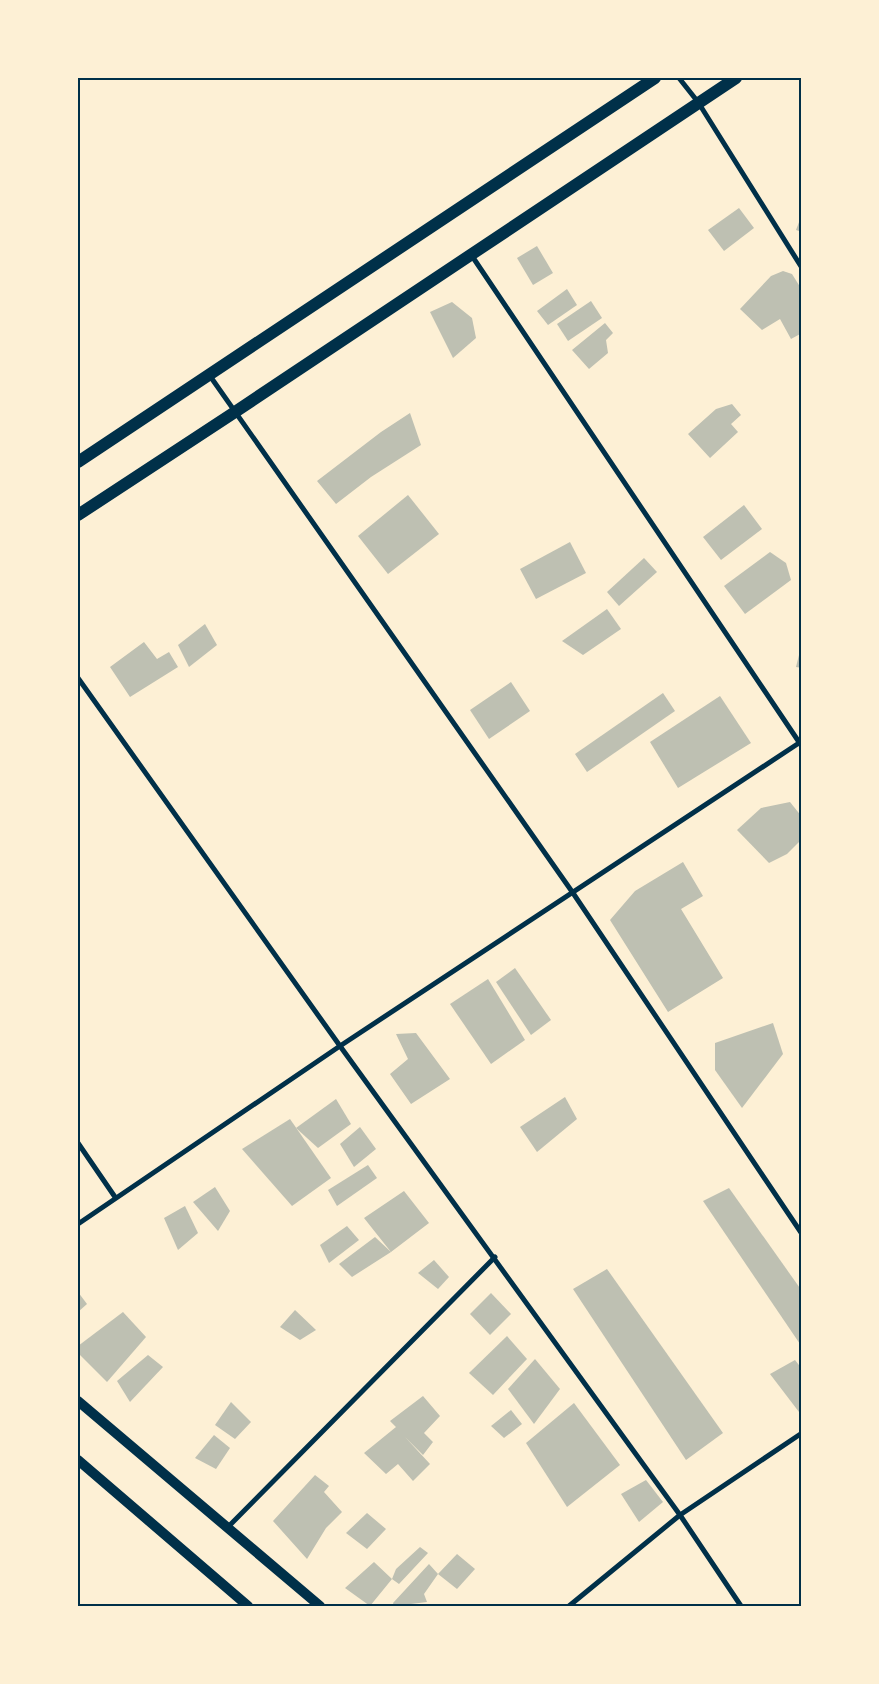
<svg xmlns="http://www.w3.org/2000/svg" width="879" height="1684" viewBox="0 0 879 1684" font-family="Cabin,sans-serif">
	<rect width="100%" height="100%" fill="#fdf0d5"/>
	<g fill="#bec0b2">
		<polygon points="739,208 754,228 724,251 708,230"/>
		<polygon points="801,217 802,217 802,232 796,230"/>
		<polygon points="537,246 553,273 533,285 517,258"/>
		<polygon points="783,271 792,274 802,290 802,333 791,339 780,319 762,330 740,309 771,276"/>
		<polygon points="567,289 577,305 548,325 537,311"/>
		<polygon points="591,301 602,318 568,341 557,324"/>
		<polygon points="452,302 472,318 476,338 453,358 430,312"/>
		<polygon points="605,323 613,333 606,340 608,353 589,369 572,350"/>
		<polygon points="732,404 741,415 731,424 738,432 710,458 688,434 716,409"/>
		<polygon points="410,413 421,445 371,477 336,504 317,481 381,432"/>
		<polygon points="408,495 439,534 388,574 358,536"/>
		<polygon points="744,505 762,529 721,560 703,537"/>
		<polygon points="570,542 586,573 536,599 520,569"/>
		<polygon points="770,552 786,563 791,580 745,614 724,586"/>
		<polygon points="644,558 657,572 619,606 607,592"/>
		<polygon points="607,609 621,629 583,655 562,641"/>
		<polygon points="205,624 217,645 189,667 178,645"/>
		<polygon points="144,642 157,659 169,652 178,667 130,697 110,667"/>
		<polygon points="801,647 802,647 802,668 796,667"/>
		<polygon points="511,682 530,711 489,739 470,710"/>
		<polygon points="663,693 675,711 587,772 575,754"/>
		<polygon points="720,696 751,743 678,788 650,742"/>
		<polygon points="790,802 802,817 802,839 787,854 769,863 737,830 761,808"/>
		<polygon points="683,862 703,896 681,909 723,978 668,1012 610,920 635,891"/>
		<polygon points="515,968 551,1020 531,1035 496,982"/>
		<polygon points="488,979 525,1040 491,1064 450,1004"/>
		<polygon points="773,1023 783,1054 742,1108 715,1070 715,1043"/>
		<polygon points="416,1033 450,1079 411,1104 390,1074 408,1059 396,1034"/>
		<polygon points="565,1097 577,1119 537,1152 520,1127"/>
		<polygon points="336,1099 351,1124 318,1148 296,1128"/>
		<polygon points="290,1119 331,1178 292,1206 242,1149"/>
		<polygon points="360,1127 376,1149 354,1167 340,1144"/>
		<polygon points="368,1165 377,1178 337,1206 328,1190"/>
		<polygon points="215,1187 230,1211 218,1231 193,1202"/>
		<polygon points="729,1188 802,1291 802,1347 703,1201"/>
		<polygon points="404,1191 429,1223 391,1252 352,1277 339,1264 375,1237 391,1252 364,1218"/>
		<polygon points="185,1206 198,1233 178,1250 164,1218"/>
		<polygon points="347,1226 359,1240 329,1263 320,1245"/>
		<polygon points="434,1260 449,1277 438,1289 418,1273"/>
		<polygon points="607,1269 723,1433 686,1460 573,1289"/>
		<polygon points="78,1292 87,1304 78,1312"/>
		<polygon points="491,1293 511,1314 490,1335 470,1314"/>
		<polygon points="295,1310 316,1330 300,1340 280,1327"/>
		<polygon points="123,1312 146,1337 107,1382 78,1353 78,1346"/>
		<polygon points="507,1336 527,1359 493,1395 469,1373"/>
		<polygon points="148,1355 163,1367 130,1402 117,1381"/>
		<polygon points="535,1359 560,1389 534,1424 508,1389"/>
		<polygon points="795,1360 802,1369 802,1411 799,1412 770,1374"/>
		<polygon points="423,1396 440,1416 424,1433 433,1442 423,1455 405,1437 430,1464 413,1481 398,1464 386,1474 364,1453 396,1427 390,1421"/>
		<polygon points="231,1402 251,1422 235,1439 215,1425"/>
		<polygon points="574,1403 620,1465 567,1507 526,1443"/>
		<polygon points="511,1410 522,1424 504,1438 491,1426"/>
		<polygon points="214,1435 230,1448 216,1469 195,1458"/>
		<polygon points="315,1475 329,1486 324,1492 342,1512 326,1528 307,1559 273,1521"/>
		<polygon points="646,1480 663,1502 639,1522 621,1494"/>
		<polygon points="367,1513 386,1529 367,1549 346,1533"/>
		<polygon points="420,1547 428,1553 399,1584 392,1579 370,1606 345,1588 374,1562 392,1579 396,1569"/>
		<polygon points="457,1554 475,1569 457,1589 438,1574"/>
		<polygon points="429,1564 438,1574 424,1594 427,1602 411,1604 409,1606 394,1606 393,1603"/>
	</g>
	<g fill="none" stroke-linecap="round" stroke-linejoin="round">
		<g stroke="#003049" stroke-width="5">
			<polyline points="679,78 698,102 802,268"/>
			<polyline points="472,256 801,745"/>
			<polyline points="210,376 573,893 802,1234"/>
			<polyline points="78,678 340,1046 680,1515 741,1606"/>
			<polyline points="78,1143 115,1197"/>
			<polyline points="78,1224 340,1046 802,741"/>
			<polyline points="228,1527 495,1257"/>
			<polyline points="569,1606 680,1515 802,1433"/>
		</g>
		<g stroke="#003049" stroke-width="10">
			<polyline points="78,1401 320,1606"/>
			<polyline points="78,1460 248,1606"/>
		</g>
		<g stroke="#003049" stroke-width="12">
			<polyline points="78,462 655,78"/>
			<polyline points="78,515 235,412 736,78"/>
		</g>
	</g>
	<rect width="879" height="1684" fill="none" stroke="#fdf0d5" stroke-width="158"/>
	<rect x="79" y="79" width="721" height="1526" fill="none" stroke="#003049" stroke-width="2"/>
</svg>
